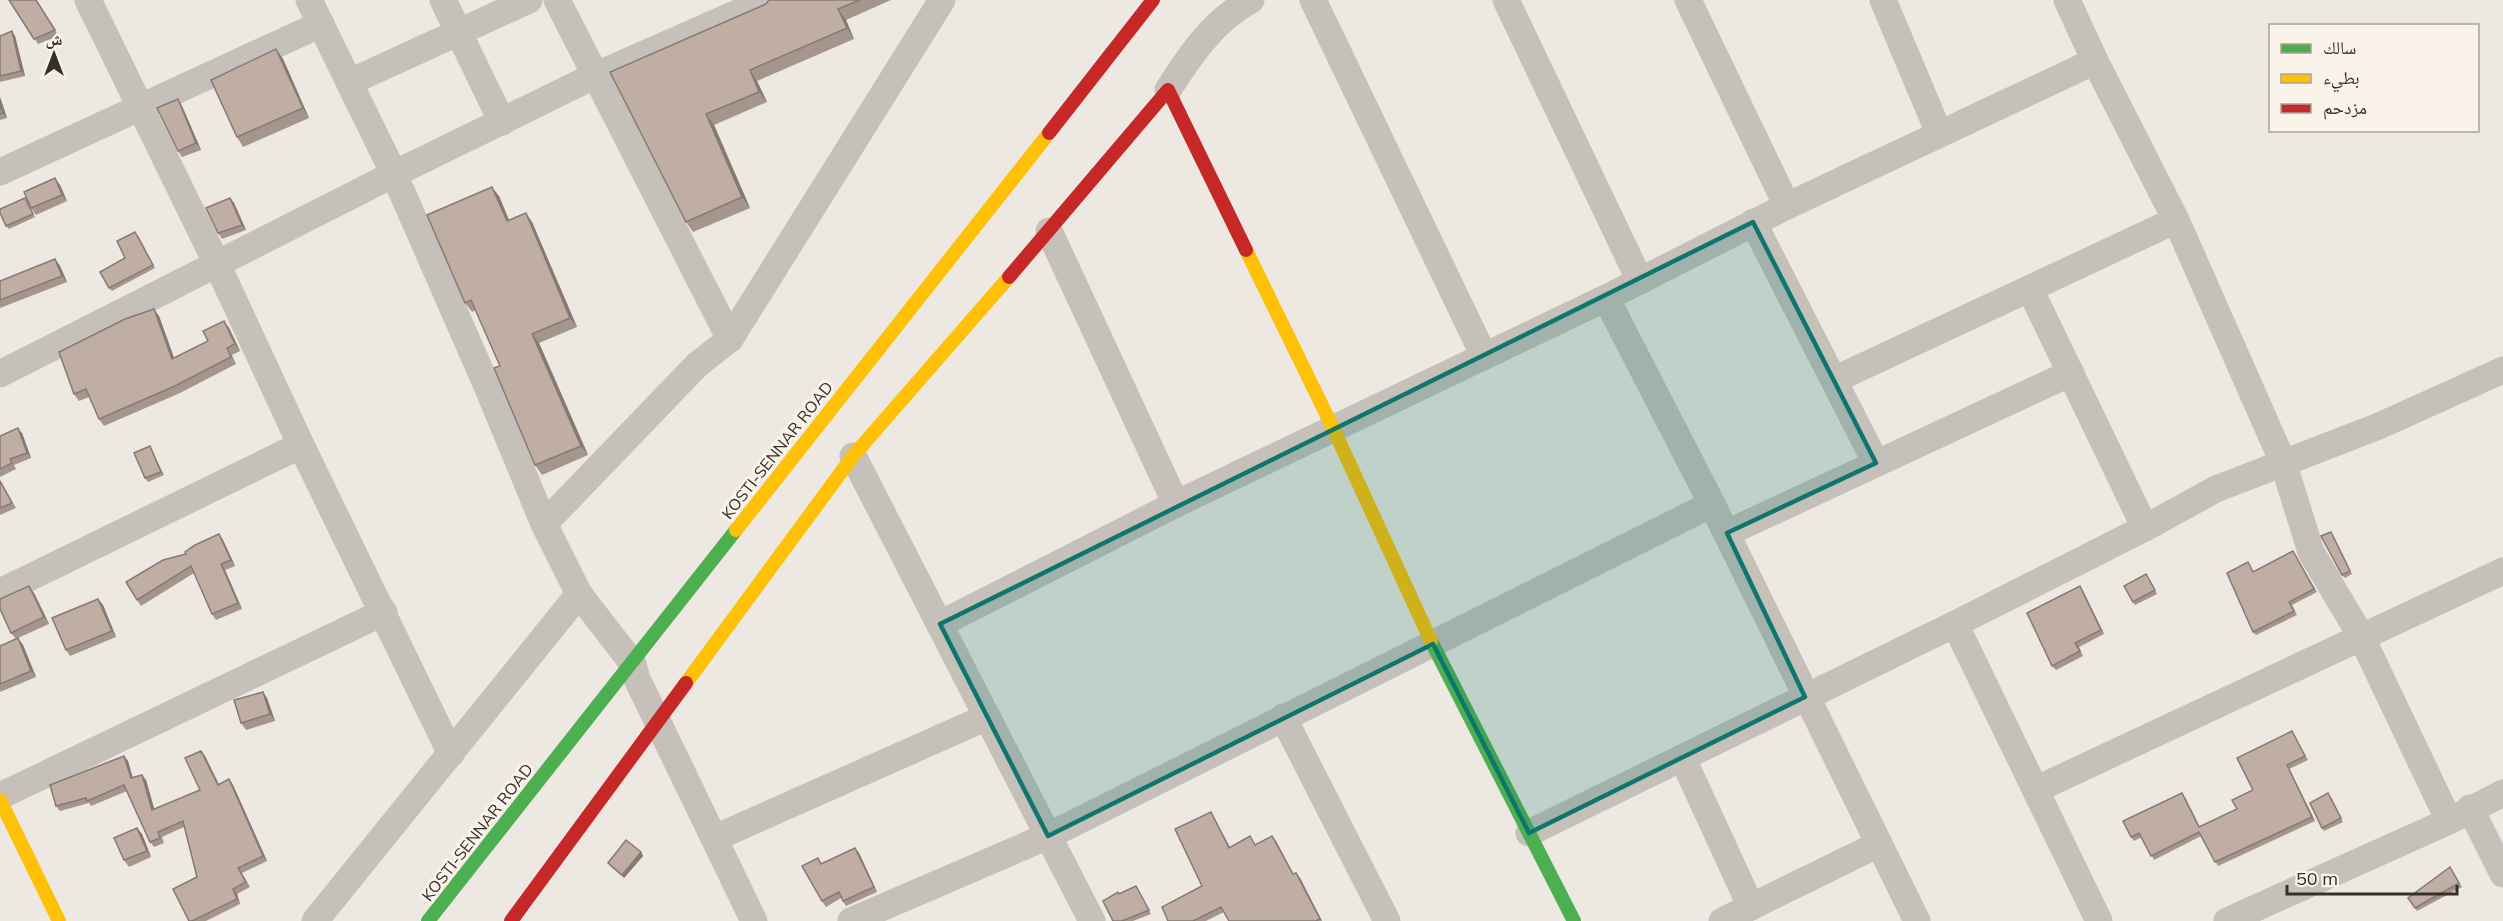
<svg xmlns="http://www.w3.org/2000/svg" width="2503" height="921" viewBox="0 0 2503 921" font-family="Mulish,'Noto Naskh Arabic',sans-serif">
	<rect width="100%" height="100%" fill="#ede8e2"/>
	<g fill="none" stroke-linecap="round" stroke-linejoin="round">
		<g stroke="#c6c0bb" stroke-width="27">
			<polyline points="88,0 217,264 301,445 451,754"/>
			<polyline points="309,0 394,174 487,386 544,524 579,594 633,664 637,679 754,921"/>
			<polyline points="443,0 502,122"/>
			<polyline points="557,0 730,339"/>
			<polyline points="1313,0 1484,356"/>
			<polyline points="1506,0 1640,281"/>
			<polyline points="1688,0 1787,206"/>
			<polyline points="1883,0 1939,133"/>
			<polyline points="2067,0 2095,61 2176,220 2283,462 2311,552 2361,636 2449,821"/>
			<polyline points="350,82 529,0"/>
			<path d="M1168 90C1191 54 1213 21 1251 0"/>
			<polyline points="0,172 321,24"/>
			<polyline points="1753,222 1876,463"/>
			<polyline points="1049,231 1176,504"/>
			<polyline points="2030,289 2145,528"/>
			<polyline points="1606,298 1712,504 1917,921"/>
			<polyline points="0,374 394,174 594,76 767,0"/>
			<polyline points="1834,380 2176,220"/>
			<polyline points="853,456 1092,921"/>
			<polyline points="544,524 697,365 730,339 942,0"/>
			<polyline points="1727,533 2071,373"/>
			<polyline points="0,592 301,445"/>
			<polyline points="940,624 1176,504 1606,298 1787,206 2095,61"/>
			<polyline points="1955,624 2099,921"/>
			<polyline points="1283,717 1387,921"/>
			<polyline points="1683,759 1751,907"/>
			<polyline points="2037,789 2503,571"/>
			<polyline points="0,796 384,612"/>
			<polyline points="2470,808 2503,874"/>
			<polyline points="1529,833 1955,624 2145,528 2216,489 2379,426 2503,370"/>
			<polyline points="715,838 987,717"/>
			<polyline points="315,921 579,594"/>
			<polyline points="851,921 1048,836 1712,504"/>
			<polyline points="1722,921 1879,844"/>
			<polyline points="2227,921 2449,821 2503,793"/>
		</g>
		<g stroke="#4caf50" stroke-width="14">
			<polyline points="1431,641 1574,921"/>
			<polyline points="428,921 736,530"/>
		</g>
		<g stroke="#ffc107" stroke-width="14">
			<polyline points="1246,250 1334,430 1431,641"/>
			<polyline points="736,530 1049,133"/>
			<polyline points="686,683 853,456 1009,277"/>
			<polyline points="0,800 59,921"/>
		</g>
		<g stroke="#c62828" stroke-width="14">
			<polyline points="1049,133 1153,0"/>
			<polyline points="1009,277 1168,90 1246,250"/>
			<polyline points="511,921 686,683"/>
		</g>
	</g>
	<g fill="#a5968d">
		<polygon points="9,0 36,0 59,36 38,44"/>
		<polygon points="769,0 891,0 846,20 854,39 757,81 767,102 714,125 750,208 693,232 686,222 610,72 766,4"/>
		<polygon points="12,31 15,36 25,76 0,82 0,36"/>
		<polygon points="276,49 283,59 309,118 243,147 237,137"/>
		<polygon points="0,97 7,118 0,120"/>
		<polygon points="178,99 182,106 201,150 182,157 178,151"/>
		<polygon points="60,185 67,201 36,215 31,208"/>
		<polygon points="499,196 509,220 532,222 577,327 539,343 588,455 542,475 535,465 500,366 476,310 472,312 465,303"/>
		<polygon points="25,198 35,217 9,229 6,226"/>
		<polygon points="230,198 234,203 246,230 222,239 218,233"/>
		<polygon points="138,235 155,268 112,291 109,288"/>
		<polygon points="55,259 60,266 67,282 0,308 0,281"/>
		<polygon points="159,316 174,358 208,341 224,321 229,328 240,351 232,355 236,364 180,393 104,426 99,419 89,397 79,401 74,394"/>
		<polygon points="22,433 31,458 14,465 16,469 0,477 0,436"/>
		<polygon points="150,446 164,475 148,482 145,478"/>
		<polygon points="0,480 16,508 0,515"/>
		<polygon points="219,534 223,540 235,566 225,570 242,609 216,620 212,614 194,573 141,606 137,600 186,554"/>
		<polygon points="2333,535 2352,574 2345,578 2342,575"/>
		<polygon points="2293,551 2317,592 2292,605 2297,615 2256,635 2253,632 2250,565 2253,572"/>
		<polygon points="2148,577 2157,594 2135,605 2133,602"/>
		<polygon points="2080,586 2083,591 2104,634 2079,647 2083,656 2056,670 2052,666"/>
		<polygon points="34,593 49,624 18,638 23,645 36,677 0,692 0,646 16,639 11,633"/>
		<polygon points="98,599 103,605 116,637 70,656 66,650"/>
		<polygon points="267,698 275,721 246,730 241,723"/>
		<polygon points="2292,731 2308,760 2289,769 2315,821 2218,866 2201,836 2154,860 2142,837 2134,841 2131,837 2185,797 2200,827 2237,809 2253,790"/>
		<polygon points="201,751 205,756 219,784 229,779 233,785 267,861 242,873 250,887 237,894 240,904 206,921 189,921 197,877 184,827 162,837 164,843 154,847 150,842 127,791 91,806 89,803 60,811 56,806 124,756 128,761 133,778 142,775 146,780 154,809 200,790"/>
		<polygon points="2331,797 2343,822 2324,831 2322,828"/>
		<polygon points="1214,817 1230,847 1256,845 1276,841 1293,874 1296,873 1300,878 1322,921 1229,921 1224,912 1206,921 1168,921 1202,886"/>
		<polygon points="137,828 142,834 151,857 129,867 124,860"/>
		<polygon points="855,848 859,853 877,892 846,906 841,898 826,907 822,901 822,863"/>
		<polygon points="641,852 643,856 624,878 610,866 608,863"/>
		<polygon points="2450,867 2462,887 2417,911 2408,898"/>
		<polygon points="1138,889 1151,914 1133,921 1113,921 1119,894"/>
	</g>
	<g fill="#867a73">
		<polygon points="838,9 846,20 854,39 847,28"/>
		<polygon points="12,31 15,36 25,76 21,71"/>
		<polygon points="276,49 283,59 309,118 303,108"/>
		<polygon points="750,70 757,81 767,102 759,92"/>
		<polygon points="0,97 7,118 3,113 0,103"/>
		<polygon points="178,99 182,106 201,150 196,143"/>
		<polygon points="706,114 714,125 750,208 742,197"/>
		<polygon points="55,178 60,185 67,201 62,195"/>
		<polygon points="492,187 499,196 513,230 507,221"/>
		<polygon points="230,198 234,203 246,230 242,225"/>
		<polygon points="526,213 532,222 577,327 570,318"/>
		<polygon points="55,259 60,266 67,282 62,276"/>
		<polygon points="154,309 159,316 177,366 172,359"/>
		<polygon points="224,321 229,328 240,351 235,344"/>
		<polygon points="532,334 539,343 588,455 581,446"/>
		<polygon points="18,428 22,433 31,458 27,453"/>
		<polygon points="219,534 223,540 235,566 231,560"/>
		<polygon points="221,564 225,570 242,609 238,603"/>
		<polygon points="29,586 34,593 49,624 44,617"/>
		<polygon points="2080,586 2083,591 2104,634 2101,630"/>
		<polygon points="98,599 103,605 116,637 112,631"/>
		<polygon points="18,638 23,645 36,677 31,671"/>
		<polygon points="263,692 267,698 275,721 270,714"/>
		<polygon points="201,751 205,756 221,790 218,785"/>
		<polygon points="124,756 128,761 134,783 131,778"/>
		<polygon points="2287,765 2315,821 2312,817"/>
		<polygon points="142,775 146,780 156,815 152,810"/>
		<polygon points="229,779 233,785 267,861 263,856"/>
		<polygon points="137,828 142,834 151,857 147,851"/>
		<polygon points="1272,836 1276,841 1296,879 1293,874"/>
		<polygon points="855,848 859,853 877,892 874,887"/>
		<polygon points="641,852 643,856 624,878 622,875"/>
		<polygon points="1296,873 1300,878 1322,921 1320,919"/>
		<polygon points="233,889 237,894 240,904 237,899"/>
	</g>
	<g fill="#c0aea4" stroke="#867a73" stroke-width="1.5">
		<polygon points="9,0 36,0 55,30 34,39"/>
		<polygon points="769,0 860,0 838,9 847,28 750,70 759,92 706,114 742,197 686,222 610,72 766,4"/>
		<polygon points="12,31 21,71 0,76 0,36"/>
		<polygon points="276,49 303,108 237,137 211,80"/>
		<polygon points="178,99 196,143 178,151 157,108"/>
		<polygon points="0,103 3,113 0,114"/>
		<polygon points="55,178 62,195 31,208 24,192"/>
		<polygon points="492,187 507,221 526,213 570,318 532,334 581,446 535,465 494,368 500,366 471,300 465,303 427,215"/>
		<polygon points="25,198 33,214 6,226 0,213 0,209"/>
		<polygon points="230,198 242,225 218,233 206,208"/>
		<polygon points="135,232 153,265 109,288 100,272 125,258 117,241"/>
		<polygon points="55,259 62,276 0,300 0,281"/>
		<polygon points="154,309 172,359 208,341 203,331 224,321 235,344 227,348 231,357 175,386 99,419 86,389 74,394 59,352 125,319"/>
		<polygon points="18,428 27,453 10,459 12,463 0,469 0,436"/>
		<polygon points="150,446 161,472 145,478 134,453"/>
		<polygon points="0,481 12,503 0,508"/>
		<polygon points="2331,532 2350,571 2342,575 2321,536"/>
		<polygon points="219,534 231,560 221,564 238,603 212,614 191,566 137,600 126,582 163,560 186,554 185,552 195,545"/>
		<polygon points="2293,551 2314,589 2289,602 2294,611 2253,632 2227,573 2248,562 2253,572"/>
		<polygon points="2146,574 2155,590 2133,602 2124,586"/>
		<polygon points="29,586 44,617 11,633 0,609 0,599"/>
		<polygon points="2080,586 2101,630 2075,643 2080,651 2052,666 2027,613"/>
		<polygon points="98,599 112,631 66,650 52,618"/>
		<polygon points="18,638 31,671 0,684 0,646"/>
		<polygon points="263,692 270,714 241,723 234,700"/>
		<polygon points="2292,731 2305,756 2287,765 2312,817 2215,862 2199,832 2151,856 2139,833 2131,837 2123,821 2182,793 2199,827 2237,809 2232,800 2253,790 2237,758"/>
		<polygon points="201,751 218,785 229,779 263,856 238,868 246,882 233,889 237,899 192,921 189,921 173,889 197,877 183,821 158,832 160,838 150,842 124,785 87,801 86,798 56,806 50,785 124,756 131,778 142,775 152,810 200,790 185,758"/>
		<polygon points="2328,793 2341,818 2322,828 2310,803"/>
		<polygon points="1211,812 1229,848 1250,836 1255,845 1272,836 1293,874 1296,873 1320,919 1316,921 1229,921 1221,907 1193,921 1168,921 1162,907 1202,886 1175,829"/>
		<polygon points="137,828 147,851 124,860 114,838"/>
		<polygon points="626,840 641,852 622,875 608,863"/>
		<polygon points="855,848 874,887 843,901 839,892 822,901 802,866 818,858 821,864"/>
		<polygon points="2450,867 2459,883 2415,908 2408,898"/>
		<polygon points="1136,886 1149,910 1122,921 1113,921 1103,901 1118,892 1119,894"/>
	</g>
	<path fill="#0f766e" fill-opacity="0.2" stroke="#0f766e" stroke-width="4.5" stroke-linejoin="round" d="M1753 222 1876 463 1727 533 1805 697 1529 833 1433 644 1048 836 940 624Z"/>
	<g text-anchor="middle" stroke-width="6" stroke-linejoin="round" paint-order="stroke">
		<g font-size="16" fill="#372e29" stroke="#f9f3ea">
			<text transform="translate(777 450) rotate(-52)" y="6">KOSTI-SENNAR ROAD</text>
			<text transform="translate(477 832) rotate(-52)" y="6">KOSTI-SENNAR ROAD</text>
		</g>
	</g>
	<rect x="2269" y="24" width="210" height="108" fill="#f9f3ea" stroke="#aba49d" stroke-width="1.5"/>
	<rect x="2281" y="44" width="30" height="9" fill="#4caf50" stroke="#aba49d" stroke-width="1.5"/>
	<text x="2323" y="54" font-size="18" fill="#372e29">سالك</text>
	<rect x="2281" y="74" width="30" height="9" fill="#ffc107" stroke="#aba49d" stroke-width="1.5"/>
	<text x="2323" y="84" font-size="18" fill="#372e29">بطيء</text>
	<rect x="2281" y="104" width="30" height="9" fill="#c62828" stroke="#aba49d" stroke-width="1.5"/>
	<text x="2323" y="114" font-size="18" fill="#372e29">مزدحم</text>
	<g transform="translate(54 54)" stroke="#f9f3ea" stroke-width="4.5" paint-order="stroke">
	<path d="M0-4.5L10 22L0 15L-10 22Z" fill="#372e29"/>
	<text y="-9" font-size="16" font-weight="bold" text-anchor="middle" fill="#372e29">ش</text>
	</g>
	<path d="M2287 885v9h170v-9" fill="none" stroke="#372e29" stroke-width="3"/>
	<text x="2296" y="885" font-size="18" fill="#372e29" stroke="#f9f3ea" stroke-width="4.5" paint-order="stroke">50 m</text>
</svg>
